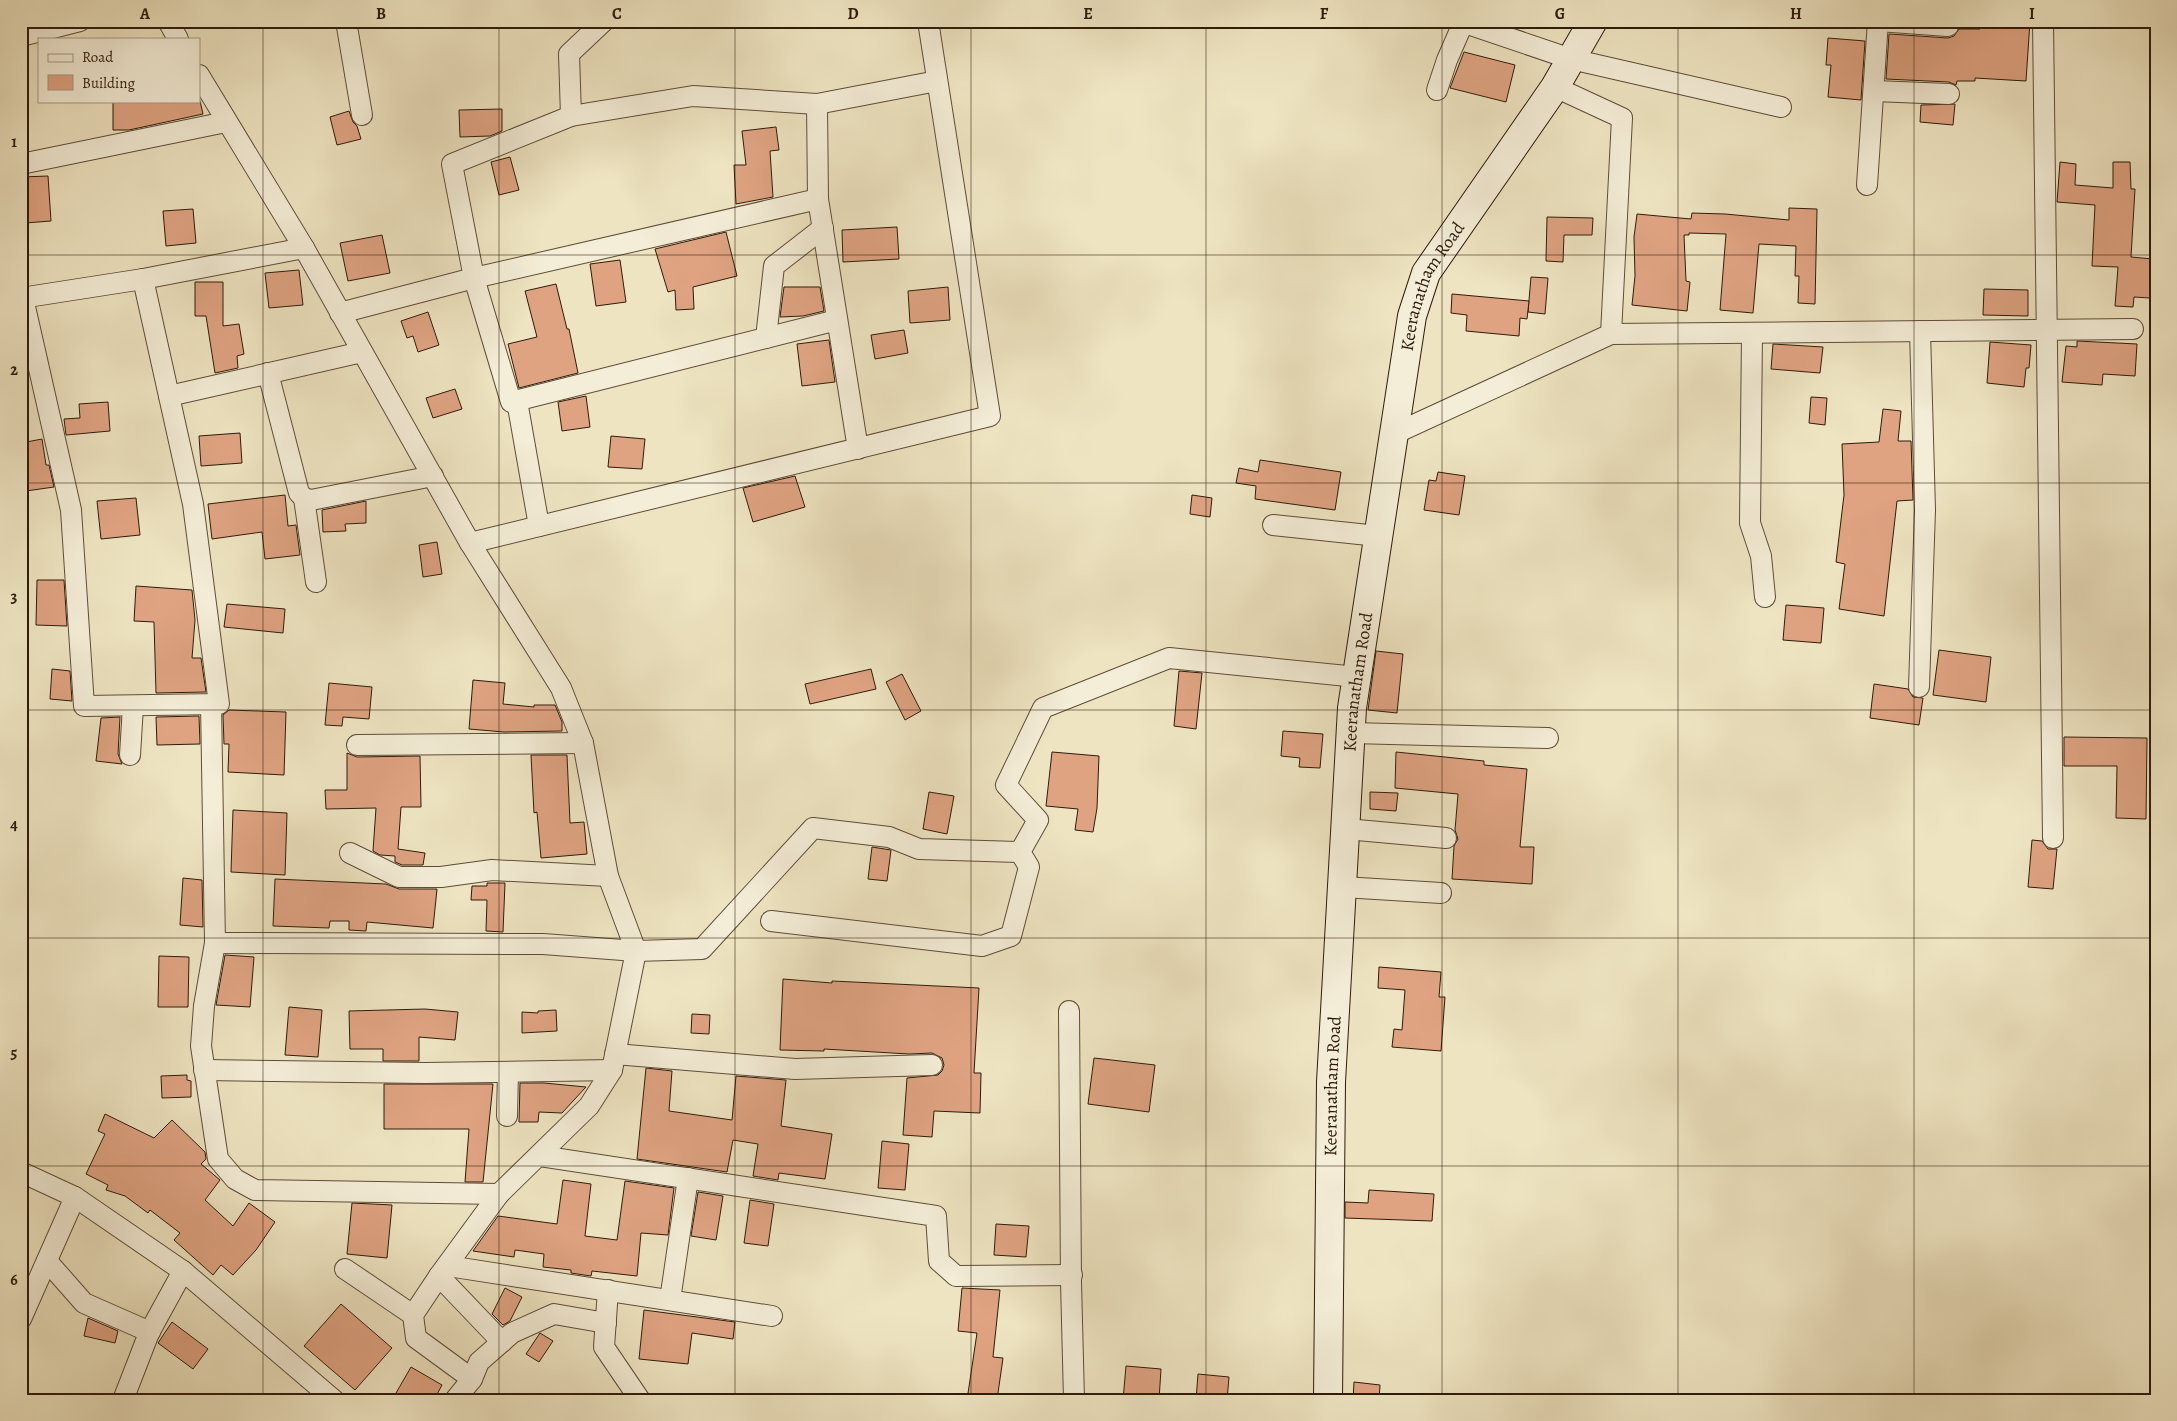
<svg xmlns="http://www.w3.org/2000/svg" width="2177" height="1421" viewBox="0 0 2177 1421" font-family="Alegreya,serif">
	<rect width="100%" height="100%" fill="#eee4c1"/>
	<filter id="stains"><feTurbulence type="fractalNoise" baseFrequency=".004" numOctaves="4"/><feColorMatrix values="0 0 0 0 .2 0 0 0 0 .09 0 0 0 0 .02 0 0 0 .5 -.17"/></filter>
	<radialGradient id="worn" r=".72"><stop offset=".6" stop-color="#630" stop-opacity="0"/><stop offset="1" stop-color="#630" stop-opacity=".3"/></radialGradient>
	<g fill="#dfa382" stroke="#2e1b0a">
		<polygon points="1981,21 2030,21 2026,81 1975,78 1975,81 1957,81 1956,85 1949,82 1886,79 1889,34 1948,38 1954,36 1959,29 1980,29"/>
		<polygon points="1828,38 1865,41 1861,100 1828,97 1831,65 1826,65"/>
		<polygon points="1464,52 1515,65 1506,102 1450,88"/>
		<polygon points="113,101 200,101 203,114 129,130 113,130"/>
		<polygon points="1955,104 1953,125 1920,122 1921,105"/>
		<polygon points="502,109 502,131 490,136 460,137 459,110"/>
		<polygon points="349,111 353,122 357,126 361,139 337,145 330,117"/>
		<polygon points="776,127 779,150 770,151 773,197 736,204 734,165 746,165 742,131"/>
		<polygon points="510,157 519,190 499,195 491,162"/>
		<polygon points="2060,162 2076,164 2075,185 2113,188 2113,162 2130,162 2131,189 2135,189 2131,257 2153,259 2150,298 2134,297 2133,307 2115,306 2118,267 2092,266 2095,205 2057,202"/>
		<polygon points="48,176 51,221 25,223 22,177"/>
		<polygon points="1789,208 1817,209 1815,304 1798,303 1799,276 1795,276 1796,246 1759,244 1753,313 1720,310 1726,234 1689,233 1689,235 1684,235 1686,281 1690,282 1687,311 1632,305 1635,276 1634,237 1637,214 1691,219 1692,213 1725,214 1789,220"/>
		<polygon points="193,209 196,243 166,246 163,211"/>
		<polygon points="1547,217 1593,218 1592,235 1564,235 1563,262 1546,261"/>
		<polygon points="897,227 899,259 843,262 842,230"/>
		<polygon points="726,232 737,276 693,287 694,309 676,310 675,290 668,292 655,249"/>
		<polygon points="382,235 390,273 348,281 340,243"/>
		<polygon points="620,260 626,302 596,306 590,264"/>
		<polygon points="299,270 303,305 269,308 265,273"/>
		<polygon points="1531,277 1548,278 1545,314 1528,312"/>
		<polygon points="195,282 223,282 223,326 239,324 244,354 237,356 238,368 215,373 206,316 195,316"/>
		<polygon points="556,284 567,329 569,329 578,373 519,388 508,344 537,337 525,291"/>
		<polygon points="784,287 820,287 824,311 803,316 780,317"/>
		<polygon points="948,287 950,320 910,323 908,291"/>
		<polygon points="1984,289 2028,290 2028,316 1983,315"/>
		<polygon points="1452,294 1529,301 1527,319 1520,318 1519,336 1466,331 1467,315 1451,313"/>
		<polygon points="428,312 439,345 418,352 413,336 407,338 401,321"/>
		<polygon points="904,330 908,353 875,359 871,335"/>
		<polygon points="829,340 835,382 802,386 797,344"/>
		<polygon points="2077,341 2137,344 2135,376 2103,374 2102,385 2062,382 2066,346 2077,347"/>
		<polygon points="1990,342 2031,345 2029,368 2026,368 2024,387 1987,383"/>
		<polygon points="1773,344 1823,347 1820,373 1771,369"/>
		<polygon points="455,389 462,409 433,418 426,398"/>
		<polygon points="586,396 590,427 562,431 558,402"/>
		<polygon points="1811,397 1827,398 1825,425 1809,423"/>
		<polygon points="108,402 110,431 66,435 64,419 80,418 79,404"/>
		<polygon points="1883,409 1901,411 1898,441 1911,441 1913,500 1897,501 1884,616 1839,609 1845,564 1836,562 1844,495 1842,444 1879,442"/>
		<polygon points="240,433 242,463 201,466 199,436"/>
		<polygon points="611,436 645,439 642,469 608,467"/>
		<polygon points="42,439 46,465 49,465 54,487 26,491 21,460 21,443"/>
		<polygon points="1260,460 1341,472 1335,510 1255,499 1256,486 1236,483 1239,468 1258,472"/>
		<polygon points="1438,472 1465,476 1459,515 1424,510 1429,480 1436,481"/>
		<polygon points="795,476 805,507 753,522 743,488"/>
		<polygon points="285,495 288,526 296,525 300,555 265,559 262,532 212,539 208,504"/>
		<polygon points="1192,495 1212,498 1210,517 1190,514"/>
		<polygon points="136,498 140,535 101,539 97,501"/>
		<polygon points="366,501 366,523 345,524 346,531 323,532 322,510"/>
		<polygon points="437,542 442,574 423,577 419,545"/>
		<polygon points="37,580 64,580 67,626 36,625"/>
		<polygon points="136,586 192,590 195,620 192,658 201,658 206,692 156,693 154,622 134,621"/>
		<polygon points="227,604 285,609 283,633 224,627"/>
		<polygon points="1786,605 1824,608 1821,643 1783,640"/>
		<polygon points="1939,650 1991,657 1986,702 1933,695"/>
		<polygon points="1376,651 1403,654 1397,713 1368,710"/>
		<polygon points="52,669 70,671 72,701 50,699"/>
		<polygon points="871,669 876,689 810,704 805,684"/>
		<polygon points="1179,671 1202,673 1196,729 1174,726"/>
		<polygon points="902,674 921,711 905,720 886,682"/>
		<polygon points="473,680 505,683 503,704 534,707 534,705 555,705 562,722 562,731 504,732 469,729"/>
		<polygon points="329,683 372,687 369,719 343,717 342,726 325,725"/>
		<polygon points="1874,684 1908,689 1913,697 1923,698 1919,725 1870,718"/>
		<polygon points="229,710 286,712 284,775 228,772 229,744 224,744 223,715"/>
		<polygon points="199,716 200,744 157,745 156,717"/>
		<polygon points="120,717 118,754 122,764 96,761 101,718"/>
		<polygon points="1283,731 1323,734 1320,768 1299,767 1300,758 1281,756"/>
		<polygon points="2064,737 2147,738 2146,819 2116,818 2117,766 2064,766"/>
		<polygon points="1052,752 1099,756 1097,808 1093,832 1075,830 1078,809 1046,806"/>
		<polygon points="1396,752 1484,761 1484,765 1527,769 1520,847 1534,847 1532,884 1452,879 1454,846 1458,839 1455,830 1458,794 1395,788"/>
		<polygon points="347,753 357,757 420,756 421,807 401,807 398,849 425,853 423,865 402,865 395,862 395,856 380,855 373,851 376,808 326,809 325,790 347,790"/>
		<polygon points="531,755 567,755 570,823 584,822 587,854 541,858 537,812 534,813"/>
		<polygon points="929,792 954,796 947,834 923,829"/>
		<polygon points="1370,792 1398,793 1396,811 1370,809"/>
		<polygon points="233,810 287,813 285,875 231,872"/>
		<polygon points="2032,840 2042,841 2048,849 2057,849 2053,889 2028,887"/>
		<polygon points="872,847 891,850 887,881 868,879"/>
		<polygon points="183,878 202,880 203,927 180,925"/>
		<polygon points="275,879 386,884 399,889 437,889 433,928 367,922 366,931 349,930 349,921 330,921 329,928 273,926"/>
		<polygon points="487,883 505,883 503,932 486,931 487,900 471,900 472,886 487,886"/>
		<polygon points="225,955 254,957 250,1007 216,1005"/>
		<polygon points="159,956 189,957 188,1007 158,1007"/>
		<polygon points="1379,967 1441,972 1439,997 1445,997 1441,1051 1392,1047 1394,1029 1402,1030 1405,990 1378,988"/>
		<polygon points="783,979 832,983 832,981 979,988 974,1073 981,1073 980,1113 934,1111 932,1137 903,1135 907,1078 938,1075 942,1071 944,1065 942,1058 932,1053 909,1054 824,1049 824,1051 780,1050"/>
		<polygon points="289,1007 322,1010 318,1057 285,1055"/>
		<polygon points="425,1009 458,1012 455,1040 419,1037 419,1061 383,1061 383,1049 350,1049 349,1011"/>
		<polygon points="556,1010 557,1031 522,1033 522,1012 538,1013 538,1011"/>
		<polygon points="692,1014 710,1015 709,1034 691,1033"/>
		<polygon points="1094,1058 1155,1065 1149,1112 1088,1104"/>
		<polygon points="646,1068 672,1071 669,1111 732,1120 736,1076 786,1080 781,1126 832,1134 825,1179 779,1173 778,1180 753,1176 758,1144 733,1140 727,1172 637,1159"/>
		<polygon points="187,1075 187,1080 191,1081 191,1097 162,1098 161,1076"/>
		<polygon points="520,1083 544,1083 586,1087 562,1113 539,1112 538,1122 519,1122"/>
		<polygon points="384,1084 493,1084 483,1182 465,1182 469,1129 384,1129"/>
		<polygon points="105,1114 154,1138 172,1120 205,1152 206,1159 201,1164 220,1180 205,1200 233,1226 249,1203 275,1222 256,1250 233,1275 221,1265 213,1275 174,1240 180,1233 150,1210 148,1213 125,1196 106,1190 108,1185 86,1174 105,1134 98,1131"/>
		<polygon points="882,1141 909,1144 905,1190 878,1188"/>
		<polygon points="563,1180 591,1184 585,1236 617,1240 625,1181 674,1188 668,1235 641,1233 637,1276 592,1271 591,1276 571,1273 571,1270 543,1267 544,1254 515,1250 514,1257 473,1251 498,1216 557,1224"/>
		<polygon points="1369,1190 1434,1194 1432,1221 1345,1218 1345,1202 1368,1203"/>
		<polygon points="698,1192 723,1196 716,1240 691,1236"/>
		<polygon points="750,1200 774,1204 768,1246 744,1243"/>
		<polygon points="352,1203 392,1205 387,1258 347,1254"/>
		<polygon points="996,1224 1029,1226 1026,1257 994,1255"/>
		<polygon points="505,1288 522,1297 510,1321 503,1325 492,1314"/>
		<polygon points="962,1288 1000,1290 993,1357 1003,1358 997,1400 967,1400 977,1333 958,1331"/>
		<polygon points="341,1304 392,1348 355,1390 304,1346"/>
		<polygon points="644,1310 735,1322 733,1339 692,1333 688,1364 639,1359"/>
		<polygon points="88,1318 118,1331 115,1343 84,1336"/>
		<polygon points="172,1322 208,1349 193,1369 158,1343"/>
		<polygon points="540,1333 553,1341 539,1362 526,1354"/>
		<polygon points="1126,1366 1161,1369 1159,1400 1123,1400"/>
		<polygon points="411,1367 442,1385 434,1400 392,1400"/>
		<polygon points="1198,1374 1229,1377 1227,1400 1196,1400"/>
		<polygon points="1354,1382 1380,1385 1379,1400 1353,1400"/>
	</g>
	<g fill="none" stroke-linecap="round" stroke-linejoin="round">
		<defs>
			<g id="street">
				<polyline points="168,21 178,39"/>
				<polyline points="346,21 362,115"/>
				<polyline points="1459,21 1571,59 1781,107"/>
				<polyline points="1878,21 1948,26"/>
				<polyline points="2043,21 2053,838"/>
				<polyline points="21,36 80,21"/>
				<polyline points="199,75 304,248 470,543 561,688 583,743 608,876 636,951 612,1070 589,1106 499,1194 439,1276 413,1315 416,1338 472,1379 455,1400"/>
				<polyline points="1555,87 1622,118 1611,334 2133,329"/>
				<polyline points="1437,90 1447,60 1464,21"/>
				<polyline points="1874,91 1949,94"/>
				<polyline points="817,104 818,199 858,449"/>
				<polyline points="571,116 569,54 604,21"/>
				<polyline points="21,164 226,122"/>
				<polyline points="1867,185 1878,21"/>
				<polyline points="21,298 143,279 304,248"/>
				<polyline points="23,298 71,510 84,706 219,704 193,504 143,279"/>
				<polyline points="340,313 474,278 818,199"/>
				<polyline points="837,320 511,402 474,278 452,164 571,116 693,96 817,104 937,81"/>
				<polyline points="1752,333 1750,523 1761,556 1765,597"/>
				<polyline points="766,338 774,266 823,228"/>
				<polyline points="268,373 299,493 304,498 311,500 433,476"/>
				<polyline points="169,396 362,352"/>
				<polyline points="517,401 539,526"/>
				<polyline points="1394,434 1611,334"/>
				<polyline points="304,498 316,582"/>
				<polyline points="1273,525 1378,536"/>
				<polyline points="470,543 990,416 928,21"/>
				<polyline points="1919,687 1925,510 1920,331"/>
				<polyline points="211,704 215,943 204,1006 201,1046 218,1159 235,1179 255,1190 499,1194"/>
				<polyline points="1351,733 1548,738"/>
				<polyline points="357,745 583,743"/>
				<polyline points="130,755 133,706"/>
				<polyline points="1346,829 1446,838"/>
				<polyline points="350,853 399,877 441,877 492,870 608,876"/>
				<polyline points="1343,887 1441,893"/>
				<polyline points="771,921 982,946 1011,936 1029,867 1020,852 1038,820 1006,785 1043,708 1169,658 1357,677"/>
				<polyline points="215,943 543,944 636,951 702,949 813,828 889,837 919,849 1020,852"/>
				<polyline points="1069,1011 1071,1282 1074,1400"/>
				<polyline points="615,1054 795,1069 932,1065"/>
				<polyline points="204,1070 425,1073 612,1070"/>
				<polyline points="507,1116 508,1072"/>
				<polyline points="540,1156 936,1216 939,1261 956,1276 1072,1275"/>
				<polyline points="21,1172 75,1197 183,1271 334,1400"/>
				<polyline points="47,1261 84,1303 150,1332"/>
				<polyline points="448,1266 772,1316"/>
				<polyline points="345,1269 413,1315"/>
				<polyline points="439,1276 502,1342"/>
				<polyline points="608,1290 604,1347 640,1400"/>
				<polyline points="670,1300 688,1178"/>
				<polyline points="21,1319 75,1197"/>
				<polyline points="472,1379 479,1362 512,1333 554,1314 606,1323"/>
				<polyline points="123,1400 149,1333 183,1271"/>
			</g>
			<g id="secondary">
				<path id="s1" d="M1328 1400 1331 1082 1352 708 1412 316 1426 273 1555 87 1593 21"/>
			</g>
		</defs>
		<use href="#street" stroke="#5e4d38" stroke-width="22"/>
		<use href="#secondary" stroke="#2e1b0a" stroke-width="30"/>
		<use href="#street" stroke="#f4edd7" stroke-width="20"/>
		<use href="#secondary" stroke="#f4edd7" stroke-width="28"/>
	</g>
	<path fill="none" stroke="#2e1b0a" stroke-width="1" stroke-opacity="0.55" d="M263 21V1400M499 21V1400M735 21V1400M971 21V1400M1206 21V1400M1442 21V1400M1678 21V1400M1914 21V1400M21 255H2156M21 483H2156M21 710H2156M21 938H2156M21 1166H2156"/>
	<g text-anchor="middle" stroke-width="4.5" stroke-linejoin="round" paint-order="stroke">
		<g font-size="18" fill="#2e1b0a" stroke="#f4edd7">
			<text dy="6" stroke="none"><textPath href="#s1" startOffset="1124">Keeranatham Road</textPath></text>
			<text dy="6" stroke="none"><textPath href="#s1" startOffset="719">Keeranatham Road</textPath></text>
			<text dy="6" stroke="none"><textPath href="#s1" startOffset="314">Keeranatham Road</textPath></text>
		</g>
	</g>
	<rect width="2177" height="1421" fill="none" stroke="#eee4c1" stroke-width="55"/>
	<rect x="38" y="38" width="162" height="65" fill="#f4edd7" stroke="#a59985"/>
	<rect x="48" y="54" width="25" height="8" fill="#f4edd7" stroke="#a59985"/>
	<text x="82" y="62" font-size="15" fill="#2e1b0a">Road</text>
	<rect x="48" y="75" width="25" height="15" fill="#dfa382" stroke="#a59985"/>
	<text x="82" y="88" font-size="15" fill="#2e1b0a">Building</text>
	<rect x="28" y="28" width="2122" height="1366" fill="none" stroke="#2e1b0a" stroke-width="2"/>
	<g font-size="16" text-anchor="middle" font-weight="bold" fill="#2e1b0a">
		<text x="145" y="19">A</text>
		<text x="381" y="19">B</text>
		<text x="617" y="19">C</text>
		<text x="853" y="19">D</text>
		<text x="1088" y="19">E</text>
		<text x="1324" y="19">F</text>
		<text x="1560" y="19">G</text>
		<text x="1796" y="19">H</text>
		<text x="2032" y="19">I</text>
		<text x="14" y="147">1</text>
		<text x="14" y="375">2</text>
		<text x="14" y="602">3</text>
		<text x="14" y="830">4</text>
		<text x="14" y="1058">5</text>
		<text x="14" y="1285">6</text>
	</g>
	<rect width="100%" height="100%" filter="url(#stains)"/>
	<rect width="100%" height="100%" fill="url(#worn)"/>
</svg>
